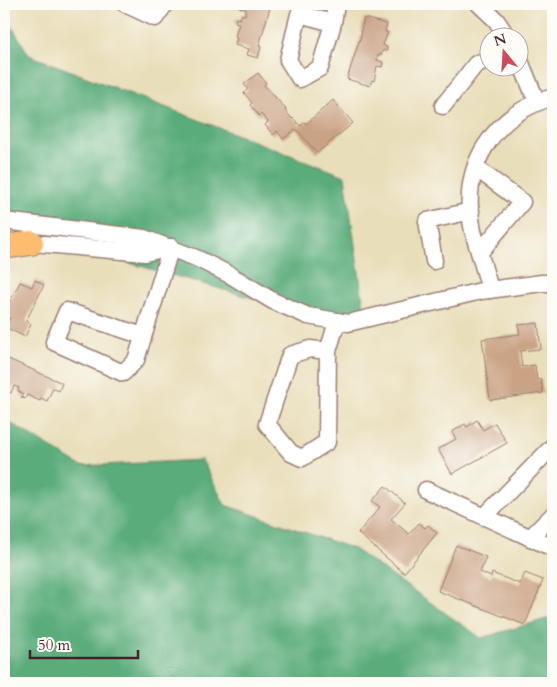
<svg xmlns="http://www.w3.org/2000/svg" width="557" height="687" viewBox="0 0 557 687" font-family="Cardo,serif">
	<rect width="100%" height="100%" fill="#fdfcf7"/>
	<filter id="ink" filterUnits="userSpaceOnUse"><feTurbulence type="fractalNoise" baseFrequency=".02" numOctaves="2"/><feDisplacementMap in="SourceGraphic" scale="10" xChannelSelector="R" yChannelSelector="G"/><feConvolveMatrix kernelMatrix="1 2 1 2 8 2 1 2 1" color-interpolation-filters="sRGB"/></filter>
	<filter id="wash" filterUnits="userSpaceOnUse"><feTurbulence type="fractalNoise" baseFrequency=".0096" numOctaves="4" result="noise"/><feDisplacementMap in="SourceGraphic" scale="20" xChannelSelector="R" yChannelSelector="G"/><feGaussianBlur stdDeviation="1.12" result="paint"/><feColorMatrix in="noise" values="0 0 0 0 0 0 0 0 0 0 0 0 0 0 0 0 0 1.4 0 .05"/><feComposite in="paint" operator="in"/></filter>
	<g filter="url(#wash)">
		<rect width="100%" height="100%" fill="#e9deba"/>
		<g fill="#5aac7a" stroke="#526652">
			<polygon points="4,13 29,55 345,176 365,315 322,318 46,239 4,217"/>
			<polygon points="4,419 81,466 202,460 225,505 354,549 481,638 553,617 553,683 4,683"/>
		</g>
		<g id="blocks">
			<g fill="#caa385">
				<polygon points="240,4 271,4 259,46 261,47 258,58 247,55 249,49 235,45 237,38 235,37 239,23 235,22 236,18 240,19 242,14 245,15 246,9 239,7"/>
				<polygon points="364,18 387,24 385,32 388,32 383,45 387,47 386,52 383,50 381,55 378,55 377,60 383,62 382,67 377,66 374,81 372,80 370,86 347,79 362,32 361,31"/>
				<polygon points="258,73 266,83 264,85 286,109 285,110 292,119 293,118 300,126 305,122 306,124 333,100 353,123 317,153 296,129 283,139 277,131 273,135 265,125 268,122 261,114 259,116 250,105 252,103 244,93 248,89 244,84"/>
				<polygon points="35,280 44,285 26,321 31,324 25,337 5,327 10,318 4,315 9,306 8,305 20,282 32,287"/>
				<polygon points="538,323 541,349 520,351 522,367 535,365 537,380 541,379 543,393 490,400 482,339 520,334 518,325"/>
				<polygon points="4,357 62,383 59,391 53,388 47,401 41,398 40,401 27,395 25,399 21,397 23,394 18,391 19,388 14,386 11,393 7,391 8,387 4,385"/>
				<polygon points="477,420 483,430 495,423 507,443 452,474 438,449 456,439 452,432 465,424 467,427"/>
				<polygon points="385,486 405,503 391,519 409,534 419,523 425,528 428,525 437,533 404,573 358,533 380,507 372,501"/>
				<polygon points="456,545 486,557 480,572 491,577 492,573 520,584 525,573 543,580 525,625 438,591"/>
			</g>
		</g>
	</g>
	<g filter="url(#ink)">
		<use href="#blocks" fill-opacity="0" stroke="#9a7e72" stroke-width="1"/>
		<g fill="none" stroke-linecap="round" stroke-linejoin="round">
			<defs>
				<g id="minor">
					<polyline points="125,4 155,18 165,4"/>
					<polyline points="479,4 496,20 508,38"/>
					<polyline points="333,23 299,14 288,60 300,79 320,68 333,23 336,4"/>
					<polyline points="520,61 537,102"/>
					<polyline points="443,106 476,64 490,59"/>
					<polyline points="476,168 522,202 480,252"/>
					<polyline points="4,221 144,238 196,258 230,275 273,301 308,316 348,323 481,291 542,283 553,283"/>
					<polyline points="22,242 145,253 171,247"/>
					<polyline points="434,261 427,221 471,211"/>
					<path d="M490 290C485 270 478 250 473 231 459 167 492 115 553 97"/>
					<polyline points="143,336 67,311 54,342 123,373 136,360 171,247"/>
					<polyline points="328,351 327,442 302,458 291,453 267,424 290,355 310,349 328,351 337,322"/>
					<polyline points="426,490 553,548"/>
					<polyline points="484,517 553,446"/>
					<polyline points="530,538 553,515"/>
				</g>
				<polyline id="highway" points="4,247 31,243"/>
			</defs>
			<use href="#minor" stroke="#9a7e72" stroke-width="19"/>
			<use href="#highway" stroke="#9a7e72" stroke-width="26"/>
			<use href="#minor" stroke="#fff" stroke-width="16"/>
			<use href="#highway" stroke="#fcbd6f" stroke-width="24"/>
		</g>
	</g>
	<rect width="557" height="687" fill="none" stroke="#fdfcf7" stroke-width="20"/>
	<g transform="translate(504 52) rotate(342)"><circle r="24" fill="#fdfcf7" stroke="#b5a4a5"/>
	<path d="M0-4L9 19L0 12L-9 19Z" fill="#d1495b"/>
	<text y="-8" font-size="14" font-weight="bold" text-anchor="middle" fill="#4a1f2b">N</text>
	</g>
	<path d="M30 650v8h108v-8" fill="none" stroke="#4a1f2b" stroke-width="2.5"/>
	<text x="38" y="650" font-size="15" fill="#4a1f2b" stroke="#fdfcf7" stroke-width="4" paint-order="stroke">50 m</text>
</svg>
